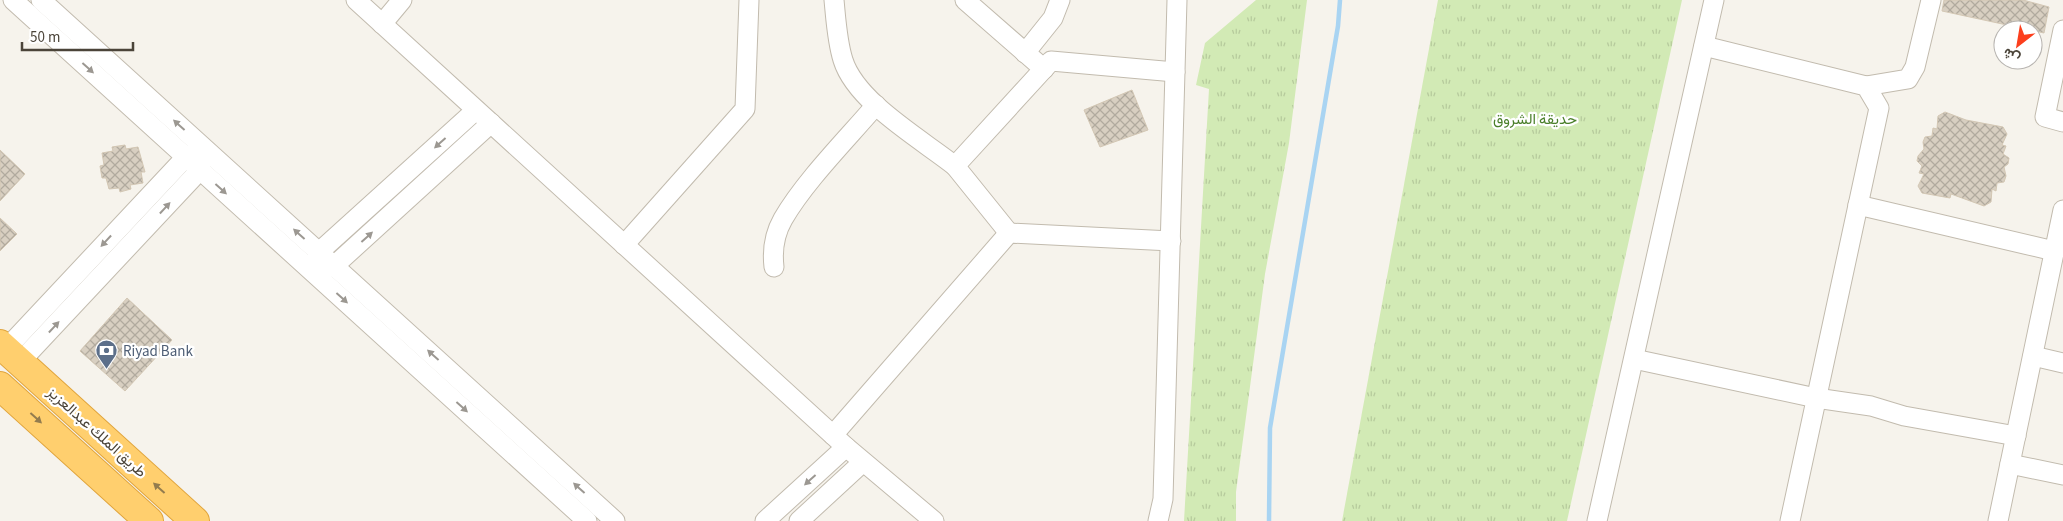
<svg xmlns="http://www.w3.org/2000/svg" width="2063" height="521" viewBox="0 0 2063 521" font-family="'Source Sans 3',Vazirmatn,sans-serif">
	<defs>
		<pattern id="park-tufts" width="24" height="20" patternUnits="userSpaceOnUse" patternTransform="scale(1.25)"><rect width="24" height="20" fill="#d2eab5"/><path d="M3 7l-1-3M5 7V3M7 7l1-3M15 17l-1-3M17 17v-4M19 17l1-3" fill="none" stroke="#b6ca9c"/></pattern>
		<pattern id="building-cross-hatch" width="8" height="8" patternUnits="userSpaceOnUse" patternTransform="scale(1.25)"><rect width="8" height="8" fill="#d8cfc1"/><path d="M0 0l8 8M0 8l8-8" fill="none" stroke="#b1aa9e"/></pattern>
	</defs>
	<rect width="100%" height="100%" fill="#f6f3ec"/>
	<g fill="url(#park-tufts)">
		<polygon points="1256,0 1307,0 1289,143 1265,274 1236,492 1236,521 1184,521 1209,89 1196,85 1205,43"/>
		<polygon points="1438,0 1682,0 1567,521 1342,521"/>
	</g>
	<g fill="none" stroke-linecap="round" stroke-linejoin="round">
		<polyline stroke="#a9d4f2" stroke-width="4.5" points="1269,521 1270,428 1338,26 1340,0"/>
	</g>
	<g fill="url(#building-cross-hatch)" stroke="#d3c7b4">
		<polygon points="1944,0 2023,0 2049,7 2044,33 1942,11"/>
		<polygon points="1132,90 1148,130 1100,147 1084,110"/>
		<polygon points="1945,112 1966,120 2003,127 2007,134 2002,145 2006,146 2003,154 2009,158 2008,164 2004,167 2006,176 2004,182 1997,183 1996,191 1992,189 1991,202 1984,206 1951,194 1950,198 1922,193 1918,186 1924,174 1919,173 1922,166 1917,161 1918,156 1924,149 1923,142 1925,137 1932,136 1933,128 1937,129 1938,116"/>
		<polygon points="125,145 126,149 138,147 145,172 141,172 143,183 130,185 131,189 120,192 119,188 109,189 106,178 102,178 100,166 104,165 102,153 113,151 112,147"/>
		<polygon points="0,150 25,174 0,201"/>
		<polygon points="0,218 17,234 0,251"/>
		<polygon points="127,298 172,340 125,391 80,351"/>
	</g>
	<g fill="none" stroke-linecap="round" stroke-linejoin="round">
		<defs>
			<g id="minor">
				<polyline points="13,0 587,521"/>
				<polyline points="41,0 615,521"/>
				<polyline points="356,0 846,447 934,521"/>
				<path d="M834 0C836 20 837 41 843 60 856 102 921 139 955 166"/>
				<polyline points="965,0 1044,69"/>
				<polyline points="382,24 402,0"/>
				<polyline points="2063,30 2045,117 2063,122"/>
				<polyline points="1704,46 1866,86 1879,108 1790,521"/>
				<polyline points="1025,53 1053,18 1060,0"/>
				<polyline points="1866,86 1908,79 1915,67 1931,0"/>
				<polyline points="1858,205 2054,251"/>
				<polyline points="1009,233 955,166 1051,61 1175,72"/>
				<polyline points="624,245 745,109 749,0"/>
				<polyline points="315,263 319,252 476,110"/>
				<path d="M774 267C772 250 775 233 783 219 805 181 847 139 876 105"/>
				<polyline points="323,269 334,266 491,123"/>
				<polyline points="6,349 186,157 196,152"/>
				<polyline points="2033,356 2063,363"/>
				<polyline points="1634,359 1816,398 1871,406 1904,416 2016,436"/>
				<polyline points="20,362 200,170 202,157"/>
				<polyline points="833,435 1009,233 1171,241"/>
				<polyline points="2010,464 2063,475"/>
				<polyline points="765,521 846,447"/>
				<polyline points="799,521 863,462"/>
				<polyline points="1158,521 1163,499 1177,0"/>
				<polyline points="1597,521 1714,0"/>
				<polyline points="1998,521 2063,210"/>
			</g>
			<g id="highway">
				<polyline points="0,344 195,521"/>
				<polyline points="0,386 149,521"/>
			</g>
		</defs>
		<use href="#minor" stroke="#c2bbae" stroke-width="21"/>
		<use href="#highway" stroke="#e0a43c" stroke-width="30"/>
		<use href="#minor" stroke="#fff" stroke-width="19"/>
		<use href="#highway" stroke="#ffcf6e" stroke-width="28"/>
	</g>
	<defs><path id="oneway-solid" d="M-6-.8H1V-3.2L6.5 0L1 3.2V.8H-6Z" transform="scale(1.25)"/></defs>
	<g fill="#9c9892">
		<use href="#oneway-solid" transform="translate(88 68) rotate(42)"/>
		<use href="#oneway-solid" transform="translate(179 125) rotate(-138)"/>
		<use href="#oneway-solid" transform="translate(440 143) rotate(138)"/>
		<use href="#oneway-solid" transform="translate(221 189) rotate(42)"/>
		<use href="#oneway-solid" transform="translate(165 208) rotate(-47)"/>
		<use href="#oneway-solid" transform="translate(299 234) rotate(-138)"/>
		<use href="#oneway-solid" transform="translate(367 237) rotate(-42)"/>
		<use href="#oneway-solid" transform="translate(106 241) rotate(133)"/>
		<use href="#oneway-solid" transform="translate(342 298) rotate(42)"/>
		<use href="#oneway-solid" transform="translate(54 327) rotate(-47)"/>
		<use href="#oneway-solid" transform="translate(433 355) rotate(-138)"/>
		<use href="#oneway-solid" transform="translate(462 407) rotate(42)"/>
		<use href="#oneway-solid" transform="translate(810 480) rotate(138)"/>
		<use href="#oneway-solid" transform="translate(579 488) rotate(-138)"/>
	</g>
	<g fill="#937c4e">
		<use href="#oneway-solid" transform="translate(36 418) rotate(42)"/>
		<use href="#oneway-solid" transform="translate(159 488) rotate(-138)"/>
	</g>
	<defs>
		<symbol id="bank-pin" viewBox="-11 -11 22 30"><path d="M0 17L-7.5 6A9.5 9.5 0 1 1 7.5 6Z" fill="#5c6f8a" stroke="#fff"/><path d="M-6-4H6V4H-6ZM0-2.3a2.3 2.3 0 1 0 0 4.6a2.3 2.3 0 1 0 0-4.6Z" fill="#fff"/></symbol>
	</defs>
	<g fill-rule="evenodd">
		<use href="#bank-pin" x="94" y="338" width="25" height="34"/>
	</g>
	<g text-anchor="middle" stroke-width="4.5" stroke-linejoin="round" paint-order="stroke">
		<g font-size="15" fill="#4a7f2a" stroke="#fff">
			<text x="1535" y="124">حديقة الشروق</text>
		</g>
		<g font-size="15" fill="#4e5e75" stroke="#fff" text-anchor="start">
			<text x="123" y="356">Riyad Bank</text>
		</g>
		<g font-size="15" fill="#4b4439" stroke="#fff">
			<text transform="translate(97 432) rotate(42)" y="5">طريق الملك عبدالعزيز</text>
		</g>
	</g>
	<g transform="translate(2018 45) rotate(211)"><circle r="24" fill="#ffffff" stroke="#b7b4b0"/>
	<path d="M0-4L9 19L0 12L-9 19Z" fill="#fc3f1d"/>
	<text y="-8" font-size="14" font-weight="bold" text-anchor="middle" fill="#4b4439">ش</text>
	</g>
	<path d="M22 42v8h111v-8" fill="none" stroke="#4b4439" stroke-width="2.5"/>
	<text x="30" y="42" font-size="15" fill="#4b4439" stroke="#ffffff" stroke-width="4" paint-order="stroke">50 m</text>
</svg>
